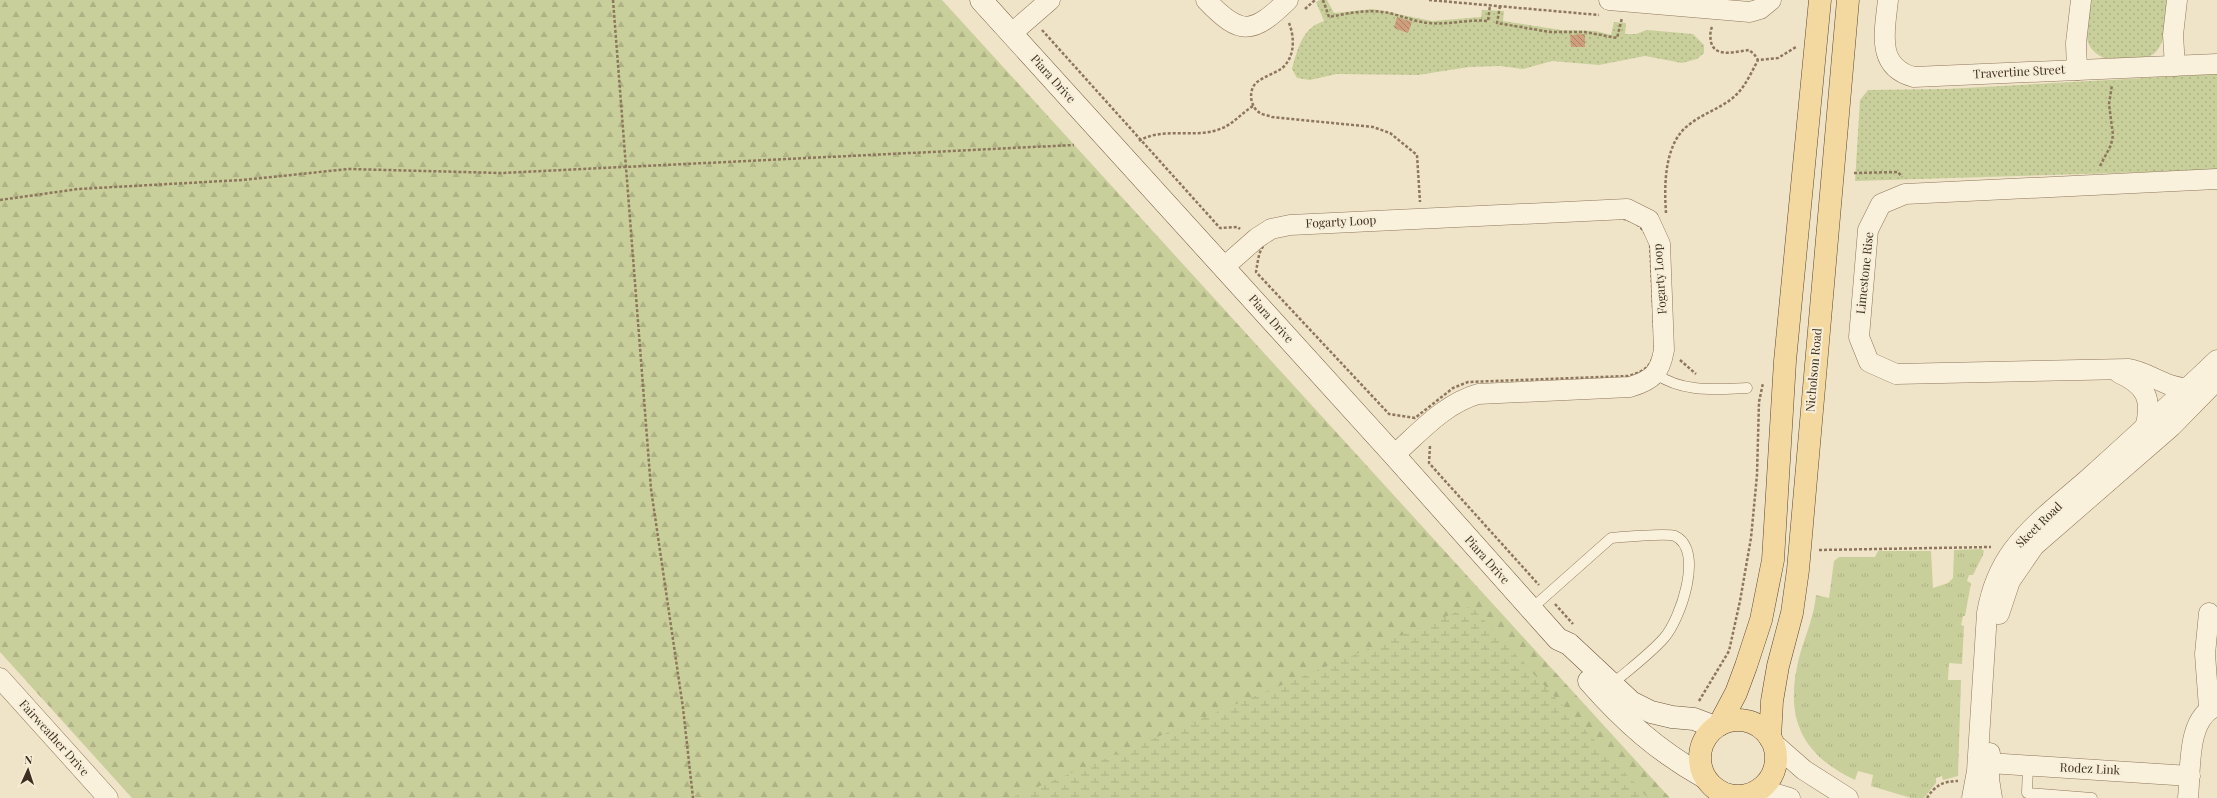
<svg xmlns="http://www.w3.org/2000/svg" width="2217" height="798" viewBox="0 0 2217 798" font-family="'Playfair Display',serif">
	<defs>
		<pattern id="grass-tufts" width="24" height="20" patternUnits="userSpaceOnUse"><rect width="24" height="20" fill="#c9cf9b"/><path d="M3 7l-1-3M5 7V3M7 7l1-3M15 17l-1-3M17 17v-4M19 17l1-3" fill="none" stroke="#aeb285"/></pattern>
		<pattern id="forest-firs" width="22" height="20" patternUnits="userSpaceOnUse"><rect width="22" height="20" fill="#c9cf9b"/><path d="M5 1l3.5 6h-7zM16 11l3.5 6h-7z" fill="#aeb285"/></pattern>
		<pattern id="wetland-marsh" width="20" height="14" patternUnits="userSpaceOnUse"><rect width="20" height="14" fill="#c9cf9b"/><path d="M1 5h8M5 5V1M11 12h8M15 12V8" fill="none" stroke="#aeb285"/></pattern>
		<pattern id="park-dots" width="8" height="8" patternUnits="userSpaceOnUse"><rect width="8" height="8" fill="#c9cf9b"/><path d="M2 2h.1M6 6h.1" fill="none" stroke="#aeb285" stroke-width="1.8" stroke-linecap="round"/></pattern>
		<pattern id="building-back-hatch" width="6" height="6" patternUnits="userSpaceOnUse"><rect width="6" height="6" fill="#cf9f7d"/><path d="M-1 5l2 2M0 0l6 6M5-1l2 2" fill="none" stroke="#a98266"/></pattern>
	</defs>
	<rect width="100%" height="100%" fill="#f0e4c8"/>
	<path fill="url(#grass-tufts)" d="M1981 549 1984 551 1983 555 1973 575H1969L1967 581 1971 583 1965 616H1963L1961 625 1964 626 1962 664 1949 663 1948 680H1961L1958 776 1943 780 1942 776 1936 778V783L1924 798H1911L1871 786 1873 775 1858 771 1855 780C1798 753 1784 714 1800 654 1806 634 1814 616 1816 595L1829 598 1834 561 1839 557H1875L1878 551H1931L1933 588 1948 583 1953 578 1954 550Z"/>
	<polygon fill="url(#forest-firs)" points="0,0 942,0 1670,798 132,798 0,652"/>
	<polygon fill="url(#wetland-marsh)" points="1471,606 1648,798 1011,798"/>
	<g fill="url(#park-dots)">
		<path d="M1320 0H1327L1334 13 1373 9 1432 21 1481 17 1482 10 1504 11 1503 21 1561 30 1596 31 1611 35 1614 22 1626 23 1625 34H1636L1647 30 1693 34 1704 45V53L1697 59 1682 63 1645 56 1599 65 1552 61 1523 69 1500 66 1469 67 1418 75 1337 74 1310 80 1297 78 1292 69C1298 48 1302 28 1324 21L1316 2Z"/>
		<path d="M2088 0H2169C2167 15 2167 53 2147 57 2134 60 2118 58 2104 58 2079 47 2086 22 2088 0Z"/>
		<polygon points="2217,74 2217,170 1855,181 1860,100 1868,90 1946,89"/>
	</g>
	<g fill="url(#building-back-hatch)">
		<polygon points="1397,17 1412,22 1408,33 1394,28"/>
		<polygon points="1585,34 1585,47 1571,47 1570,35"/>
	</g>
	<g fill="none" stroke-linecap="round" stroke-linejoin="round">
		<defs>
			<g id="lane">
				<path d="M1656 374C1683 393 1716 389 1747 388"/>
				<path d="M1531 609 1611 538C1623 537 1667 533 1675 536 1705 550 1680 620 1664 638 1648 656 1628 670 1611 685"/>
				<polyline points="2028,766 2027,793 2092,798"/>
			</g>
			<g id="street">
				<path d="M1206 0C1241 37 1253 34 1288 0"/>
				<polyline points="1609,0 1750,12 1760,9 1771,0"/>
				<path d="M1888 0C1885 30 1875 67 1914 77L2217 64"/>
				<polyline points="1012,33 1050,0"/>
				<polyline points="2175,66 2173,35 2177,0"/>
				<polyline points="2077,70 2076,43 2081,0"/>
				<path d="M1224 267 1257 238 1271 229 1290 225 1627 209 1649 220 1660 244 1664 350C1660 373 1653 380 1630 387L1478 394C1444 404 1420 432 1394 455"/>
				<path d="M2119 373C2146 385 2153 399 2145 428"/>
				<path d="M2187 388C2165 388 2149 372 2128 369L1896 374 1869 362 1859 337 1868 230 1881 204 1905 194 2217 179"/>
				<polyline points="2209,613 2205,654 2209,708"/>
				<polyline points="1999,614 2010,581 2034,546 2172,426 2217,380"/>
				<polyline points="0,678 108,798"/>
				<polyline points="1772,742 1804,770 1848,798"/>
				<polyline points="1990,753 1989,779 1992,798"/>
				<polyline points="1989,763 2190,776"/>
				<polyline points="1760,789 1790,798"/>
				<path d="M1972 798 1977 771 1987 613C1991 590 1999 569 2013 550 2033 523 2063 501 2088 479 2131 440 2175 400 2217 360"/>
				<path d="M2188 798C2191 770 2186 717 2217 706"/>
			</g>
			<g id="secondary">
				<polyline points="981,0 1394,455 1558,639 1569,644 1631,702 1651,712 1672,717 1694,719 1715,727"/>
				<path d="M1589 681C1624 721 1658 751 1704 777"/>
			</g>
			<g id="primary">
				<circle cx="1738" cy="758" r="38"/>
				<polyline points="1719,725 1736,693 1746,666 1761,620 1773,560 1785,361 1820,0"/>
				<polyline points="1770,738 1772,701 1778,666 1792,613 1798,570 1848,0"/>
			</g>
		</defs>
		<use href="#lane" stroke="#8d765c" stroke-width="11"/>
		<use href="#street" stroke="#8d765c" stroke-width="21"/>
		<use href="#secondary" stroke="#6f573f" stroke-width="23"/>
		<use href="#primary" stroke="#5b4430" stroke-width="23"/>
		<g stroke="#8d765c" stroke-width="2.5" stroke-dasharray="3 2" stroke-linecap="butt">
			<polyline points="613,0 651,489 683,708 693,798"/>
			<path d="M1323 0 1329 17C1350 13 1371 8 1393 14 1405 17 1416 22 1429 23 1449 25 1468 19 1488 21L1490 5"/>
			<polyline points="1429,0 1599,15"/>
			<polyline points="1500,6 1497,23 1550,32 1585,32 1617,38 1622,18"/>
			<polyline points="1305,9 1315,0"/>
			<path d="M1289 23C1295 38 1295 58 1281 69 1273 74 1263 77 1256 83 1248 91 1250 107 1260 113 1263 115 1268 115 1272 117L1373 127 1390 133 1417 155 1420 202"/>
			<path d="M1712 27C1710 31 1710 37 1711 42 1715 59 1738 51 1749 50L1754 54 1758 60"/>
			<polyline points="1042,30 1220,228 1238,227 1240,229"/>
			<path d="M1139 141C1161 127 1193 138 1217 130 1232 126 1240 114 1253 106"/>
			<polyline points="2100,166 2111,145 2113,135 2109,104 2112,85"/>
			<polyline points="1854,173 1898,172 1902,177"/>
			<polyline points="0,200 78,189 242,180 349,169 501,173 1074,145"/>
			<path d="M1666 213C1664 185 1664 142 1690 124 1705 112 1723 108 1737 94 1746 85 1752 71 1758 60L1778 58 1796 47"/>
			<path d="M1598 218C1623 218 1639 216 1650 243L1655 348C1652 367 1645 371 1628 376L1468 382 1453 388 1415 418 1389 414 1256 272C1260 247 1260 245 1282 232Z"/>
			<polyline points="1680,360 1696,374"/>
			<polyline points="1430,446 1429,463 1539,585"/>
			<polyline points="1819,550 1991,547"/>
			<polyline points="1555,604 1573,624"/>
			<polyline points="1699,701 1729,651 1740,601 1751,538 1757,475 1759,402 1763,383"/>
			<path d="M1927 798C1935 785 1944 781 1958 781"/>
		</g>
		<use href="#lane" stroke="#faf1dc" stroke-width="10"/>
		<use href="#street" stroke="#faf1dc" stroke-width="20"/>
		<use href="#secondary" stroke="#faf1dc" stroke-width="22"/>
		<use href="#primary" stroke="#f3d9a0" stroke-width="22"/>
	</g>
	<g text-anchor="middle" stroke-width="4" stroke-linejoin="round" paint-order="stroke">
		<g font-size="12" fill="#3d2e20" stroke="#f7eed8">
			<text transform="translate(2019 72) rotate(-3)" y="4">Travertine Street</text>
			<text transform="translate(1053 79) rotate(48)" y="4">Piara Drive</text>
			<text transform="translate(1341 222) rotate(-3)" y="4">Fogarty Loop</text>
			<text transform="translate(1865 273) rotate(-84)" y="4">Limestone Rise</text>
			<text transform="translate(1660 279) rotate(-94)" y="4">Fogarty Loop</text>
			<text transform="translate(1271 319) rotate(48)" y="4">Piara Drive</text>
			<text transform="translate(1814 370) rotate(-85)" y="4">Nicholson Road</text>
			<text transform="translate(2039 525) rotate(-44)" y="4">Skeet Road</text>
			<text transform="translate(1487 560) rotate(48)" y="4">Piara Drive</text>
			<text transform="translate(54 738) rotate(48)" y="4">Fairweather Drive</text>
			<text transform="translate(2090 769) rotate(3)" y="4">Rodez Link</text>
		</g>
	</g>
	<g transform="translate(28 770) rotate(3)" stroke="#f7eed8" stroke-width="3" paint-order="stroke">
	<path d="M0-3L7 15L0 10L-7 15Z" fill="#3d2e20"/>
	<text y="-6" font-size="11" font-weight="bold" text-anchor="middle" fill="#3d2e20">N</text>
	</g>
</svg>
